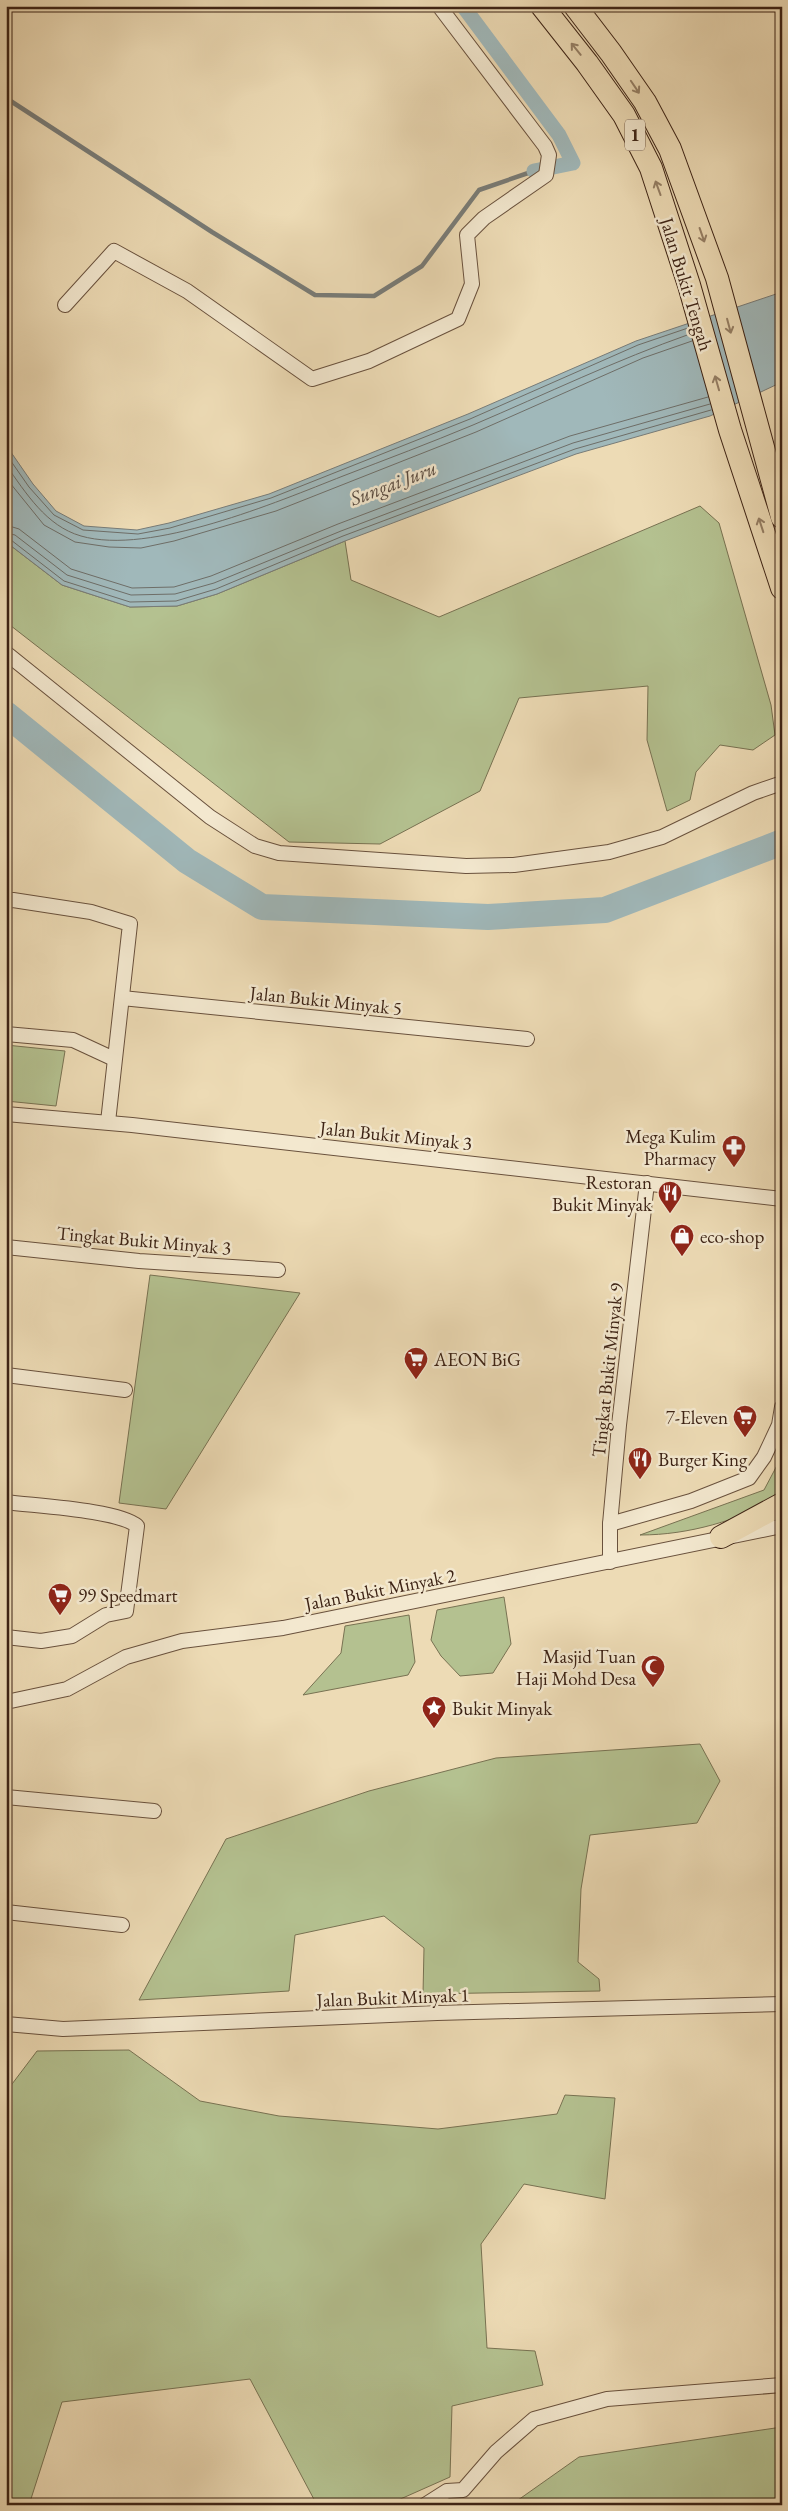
<svg xmlns="http://www.w3.org/2000/svg" width="788" height="2511" viewBox="0 0 788 2511" font-family="'EB Garamond',serif">
	<rect width="100%" height="100%" fill="#eddbb5"/>
	<filter id="stains"><feTurbulence type="fractalNoise" baseFrequency=".004" numOctaves="4"/><feColorMatrix values="0 0 0 0 .2 0 0 0 0 .09 0 0 0 0 .02 0 0 0 .5 -.17"/></filter>
	<radialGradient id="worn" r=".72"><stop offset=".6" stop-color="#630" stop-opacity="0"/><stop offset="1" stop-color="#630" stop-opacity=".3"/></radialGradient>
	<g fill="#b4c190" stroke="#787252">
		<polygon points="700,506 719,523 771,705 775,735 753,750 720,745 696,772 690,800 667,811 647,740 648,686 519,698 480,791 380,844 289,842 6,622 6,542 62,585 130,607 177,606 217,594 345,541 351,580 439,617"/>
		<polygon points="6,1045 65,1051 56,1106 6,1101"/>
		<polygon points="150,1275 300,1293 166,1509 119,1503"/>
		<path d="M782 1456V1498C737 1520 690 1535 640 1535L764 1490Z"/>
		<polygon points="504,1597 511,1644 493,1673 460,1676 441,1656 431,1640 437,1610"/>
		<polygon points="409,1615 415,1662 408,1675 303,1695 341,1653 345,1626"/>
		<polygon points="700,1744 720,1781 697,1823 590,1835 581,1889 578,1962 599,1979 600,1991 423,1994 424,1948 384,1916 295,1935 289,1991 139,2000 226,1839 369,1791 496,1758"/>
		<polygon points="129,2050 200,2101 279,2116 438,2129 557,2114 565,2095 615,2098 605,2199 524,2184 481,2244 487,2348 535,2351 543,2385 452,2406 450,2477 387,2505 317,2505 250,2379 62,2402 29,2505 6,2505 6,2092 37,2051"/>
		<polygon points="782,2427 782,2505 511,2505 579,2457"/>
	</g>
	<polygon fill="#a0b8ba" stroke="#787c78" points="782,292 782,382 710,416 576,454 345,541 217,594 177,606 130,607 62,585 6,542 6,445 33,484 56,511 84,526 137,530 169,523 269,494 468,414 636,341"/>
	<g fill="none" stroke-linecap="round" stroke-linejoin="round">
		<g stroke="#6e6e68" stroke-width="1">
			<polyline points="6,454 29,487 54,515 83,530 138,534 170,528 271,498 470,419 638,345 688,328"/>
			<path d="M6 465C26 493 46 526 81 536 150 556 277 502 343 476 387 459 430 443 473 425 546 394 616 360 690 334"/>
			<polyline points="6,478 44,525 75,542 109,547 141,548 174,541 276,511 476,432 643,358 692,341"/>
			<polyline points="6,525 19,529 71,569 132,588 174,587 211,576 338,524 570,436 708,397"/>
			<polyline points="6,533 15,535 67,575 131,595 175,594 214,583 341,531 573,443 710,404"/>
			<polyline points="6,539 11,540 64,581 130,602 176,601 216,589 343,536 575,449 711,410"/>
		</g>
		<polyline stroke="#787c78" stroke-width="4.5" points="6,98 212,232 315,295 374,296 422,266 479,190 534,171"/>
		<polyline stroke="#a0b8ba" stroke-width="15" points="463,6 559,135 573,163 534,171"/>
		<polyline stroke="#a0b8ba" stroke-width="26" points="6,714 187,861 262,907 488,917 605,910 780,843"/>
		<defs>
			<g id="minor">
				<polyline points="65,305 114,251 187,291 312,379 369,361 458,319 472,284 467,235 484,218 546,175 549,155 545,146 439,6"/>
				<polyline points="6,653 210,817 255,846 279,853 466,866 514,865 609,852 662,837 753,793 782,783"/>
				<polyline points="6,901 13,900 91,912 130,924 108,1122"/>
				<polyline points="122,998 527,1039"/>
				<polyline points="6,1034 73,1040 114,1059"/>
				<polyline points="6,1114 132,1125 782,1199"/>
				<polyline points="6,1247 139,1261 278,1270"/>
				<polyline points="6,1375 125,1390"/>
				<path d="M6 1502C35 1506 119 1510 137 1526L126 1611 106 1615 72 1636 41 1641 6 1637"/>
				<polyline points="610,1524 691,1501 749,1478 764,1457 779,1425 782,1407"/>
				<polyline points="610,1562 610,1524 619,1425 647,1183"/>
				<polyline points="6,1702 67,1689 126,1657 182,1641 283,1628 782,1526"/>
				<polyline points="6,1797 154,1811"/>
				<polyline points="6,1912 122,1925"/>
				<polyline points="6,2024 63,2029 437,2013 782,2004"/>
				<polyline points="425,2505 447,2491 463,2490 496,2452 534,2419 607,2399 782,2385"/>
			</g>
			<g id="trunk">
				<polyline points="542,6 587,63 624,115 651,168 689,285 730,430 782,588"/>
				<polyline points="575,6 611,53 645,102 670,149 717,278 782,517"/>
				<polyline points="721,1537 782,1504"/>
			</g>
		</defs>
		<use href="#minor" stroke="#69513d" stroke-width="16"/>
		<use href="#trunk" stroke="#3d2315" stroke-width="24"/>
		<use href="#minor" stroke="#f3e8cf" stroke-width="14"/>
		<use href="#trunk" stroke="#eddbb5" stroke-width="22"/>
	</g>
	<defs><path id="oneway-shaft" d="M-6 0H5M1.5-3L5.5 0L1.5 3" fill="none" stroke-width="1.6" stroke-linecap="round" stroke-linejoin="round" transform="scale(1.25)"/></defs>
	<g stroke="#957f65">
		<use href="#oneway-shaft" transform="translate(576 49) rotate(-129)"/>
		<use href="#oneway-shaft" transform="translate(635 87) rotate(56)"/>
		<use href="#oneway-shaft" transform="translate(658 188) rotate(-110)"/>
		<use href="#oneway-shaft" transform="translate(702 235) rotate(71)"/>
		<use href="#oneway-shaft" transform="translate(729 326) rotate(75)"/>
		<use href="#oneway-shaft" transform="translate(717 383) rotate(-106)"/>
		<use href="#oneway-shaft" transform="translate(761 525) rotate(-108)"/>
	</g>
	<defs>
		<symbol id="pharmacy-pin" viewBox="-11 -11 22 30"><path d="M0 17L-7.5 6A9.5 9.5 0 1 1 7.5 6Z" fill="#8f2418" stroke="#f3e8cf"/><path d="M-2-6h4v4h4v4h-4v4h-4v-4h-4v-4h4Z" fill="#fff"/></symbol>
		<symbol id="restaurant-pin" viewBox="-11 -11 22 30"><path d="M0 17L-7.5 6A9.5 9.5 0 1 1 7.5 6Z" fill="#8f2418" stroke="#f3e8cf"/><path d="M-5-6h1v4h1v-4h1v4h1v-4h1v5L-1.5 .5V6h-2V.5L-5-1ZM5-6V6H3V1.5H1.5Q1.5-4 5-6Z" fill="#fff"/></symbol>
		<symbol id="shop-pin" viewBox="-11 -11 22 30"><path d="M0 17L-7.5 6A9.5 9.5 0 1 1 7.5 6Z" fill="#8f2418" stroke="#f3e8cf"/><path d="M-5-2.5h2.3a2.7 3.5 0 0 1 5.4 0H5L5.5 6h-11ZM-1.5-2.5h3a1.5 2.3 0 0 0-3 0Z" fill="#fff"/></symbol>
		<symbol id="supermarket-pin" viewBox="-11 -11 22 30"><path d="M0 17L-7.5 6A9.5 9.5 0 1 1 7.5 6Z" fill="#8f2418" stroke="#f3e8cf"/><path d="M-6-5.5h2.5l.6 2H6L4.5 2H-2.5L-4.4-4H-6ZM-1.5 3.2a1.3 1.3 0 1 0 .1 0ZM3 3.2a1.3 1.3 0 1 0 .1 0Z" fill="#fff"/></symbol>
		<symbol id="mosque-pin" viewBox="-11 -11 22 30"><path d="M0 17L-7.5 6A9.5 9.5 0 1 1 7.5 6Z" fill="#8f2418" stroke="#f3e8cf"/><path d="M3.5-4.9A6 6 0 1 0 3.5 4.9A5 5 0 1 1 3.5-4.9Z" fill="#fff"/></symbol>
		<symbol id="sight-pin" viewBox="-11 -11 22 30"><path d="M0 17L-7.5 6A9.5 9.5 0 1 1 7.5 6Z" fill="#8f2418" stroke="#f3e8cf"/><path d="M0-6L1.8-2.2L6-1.7L2.9 1.2L3.7 5.4L0 3.3L-3.7 5.4L-2.9 1.2L-6-1.7L-1.8-2.2Z" fill="#fff"/></symbol>
	</defs>
	<g fill-rule="evenodd">
		<use href="#pharmacy-pin" x="720" y="1133" width="28" height="38"/>
		<use href="#restaurant-pin" x="656" y="1179" width="28" height="38"/>
		<use href="#shop-pin" x="668" y="1222" width="28" height="38"/>
		<use href="#supermarket-pin" x="402" y="1345" width="28" height="38"/>
		<use href="#supermarket-pin" x="731" y="1403" width="28" height="38"/>
		<use href="#restaurant-pin" x="626" y="1445" width="28" height="38"/>
		<use href="#supermarket-pin" x="46" y="1581" width="28" height="38"/>
		<use href="#mosque-pin" x="639" y="1653" width="28" height="38"/>
		<use href="#sight-pin" x="420" y="1694" width="28" height="38"/>
	</g>
	<g text-anchor="middle" stroke-width="5" stroke-linejoin="round" paint-order="stroke">
		<rect fill="#f3e8cf" stroke="#745e4d" stroke-width="1" x="625" y="119.5" width="20" height="31" rx="4"/>
		<g font-size="18" font-weight="bold" fill="#3d2315">
			<text x="635" y="141">1</text>
		</g>
		<g font-size="19" fill="#3d2315" stroke="#f3e8cf">
			<text transform="translate(687 284) rotate(73)" y="7">Jalan Bukit Tengah</text>
			<text transform="translate(326 1000) rotate(6)" y="7">Jalan Bukit Minyak 5</text>
			<text transform="translate(396 1135) rotate(6)" y="7">Jalan Bukit Minyak 3</text>
			<text transform="translate(144 1240) rotate(5)" y="7">Tingkat Bukit Minyak 3</text>
			<text transform="translate(607 1370) rotate(-84)" y="7">Tingkat Bukit Minyak 9</text>
			<text transform="translate(380 1589) rotate(-11)" y="7">Jalan Bukit Minyak 2</text>
			<text transform="translate(393 1997) rotate(-2)" y="7">Jalan Bukit Minyak 1</text>
		</g>
		<g font-size="19" fill="#3d2315" stroke="#f3e8cf" text-anchor="start">
			<text x="716" y="1143" text-anchor="end">Mega Kulim<tspan x="716" dy="22">Pharmacy</tspan></text>
			<text x="652" y="1189" text-anchor="end">Restoran<tspan x="652" dy="22">Bukit Minyak</tspan></text>
			<text x="700" y="1243">eco-shop</text>
			<text x="434" y="1366">AEON BiG</text>
			<text x="728" y="1424" text-anchor="end">7-Eleven</text>
			<text x="658" y="1466">Burger King</text>
			<text x="78" y="1602">99 Speedmart</text>
			<text x="636" y="1663" text-anchor="end">Masjid Tuan<tspan x="636" dy="22">Haji Mohd Desa</tspan></text>
			<text x="452" y="1715">Bukit Minyak</text>
		</g>
		<g font-size="20" font-style="italic" fill="#56483e" stroke="#f3e8cf">
			<text transform="translate(393 483) rotate(-21)" y="7">Sungai Juru</text>
		</g>
	</g>
	<rect width="788" height="2511" fill="none" stroke="#eddbb5" stroke-width="25"/>
	<rect x="8" y="8" width="773" height="2496" fill="none" stroke="#3d2315" stroke-width="2.5"/>
	<rect x="12" y="12" width="763" height="2486" fill="none" stroke="#3d2315"/>
	<rect width="100%" height="100%" filter="url(#stains)"/>
	<rect width="100%" height="100%" fill="url(#worn)"/>
</svg>
